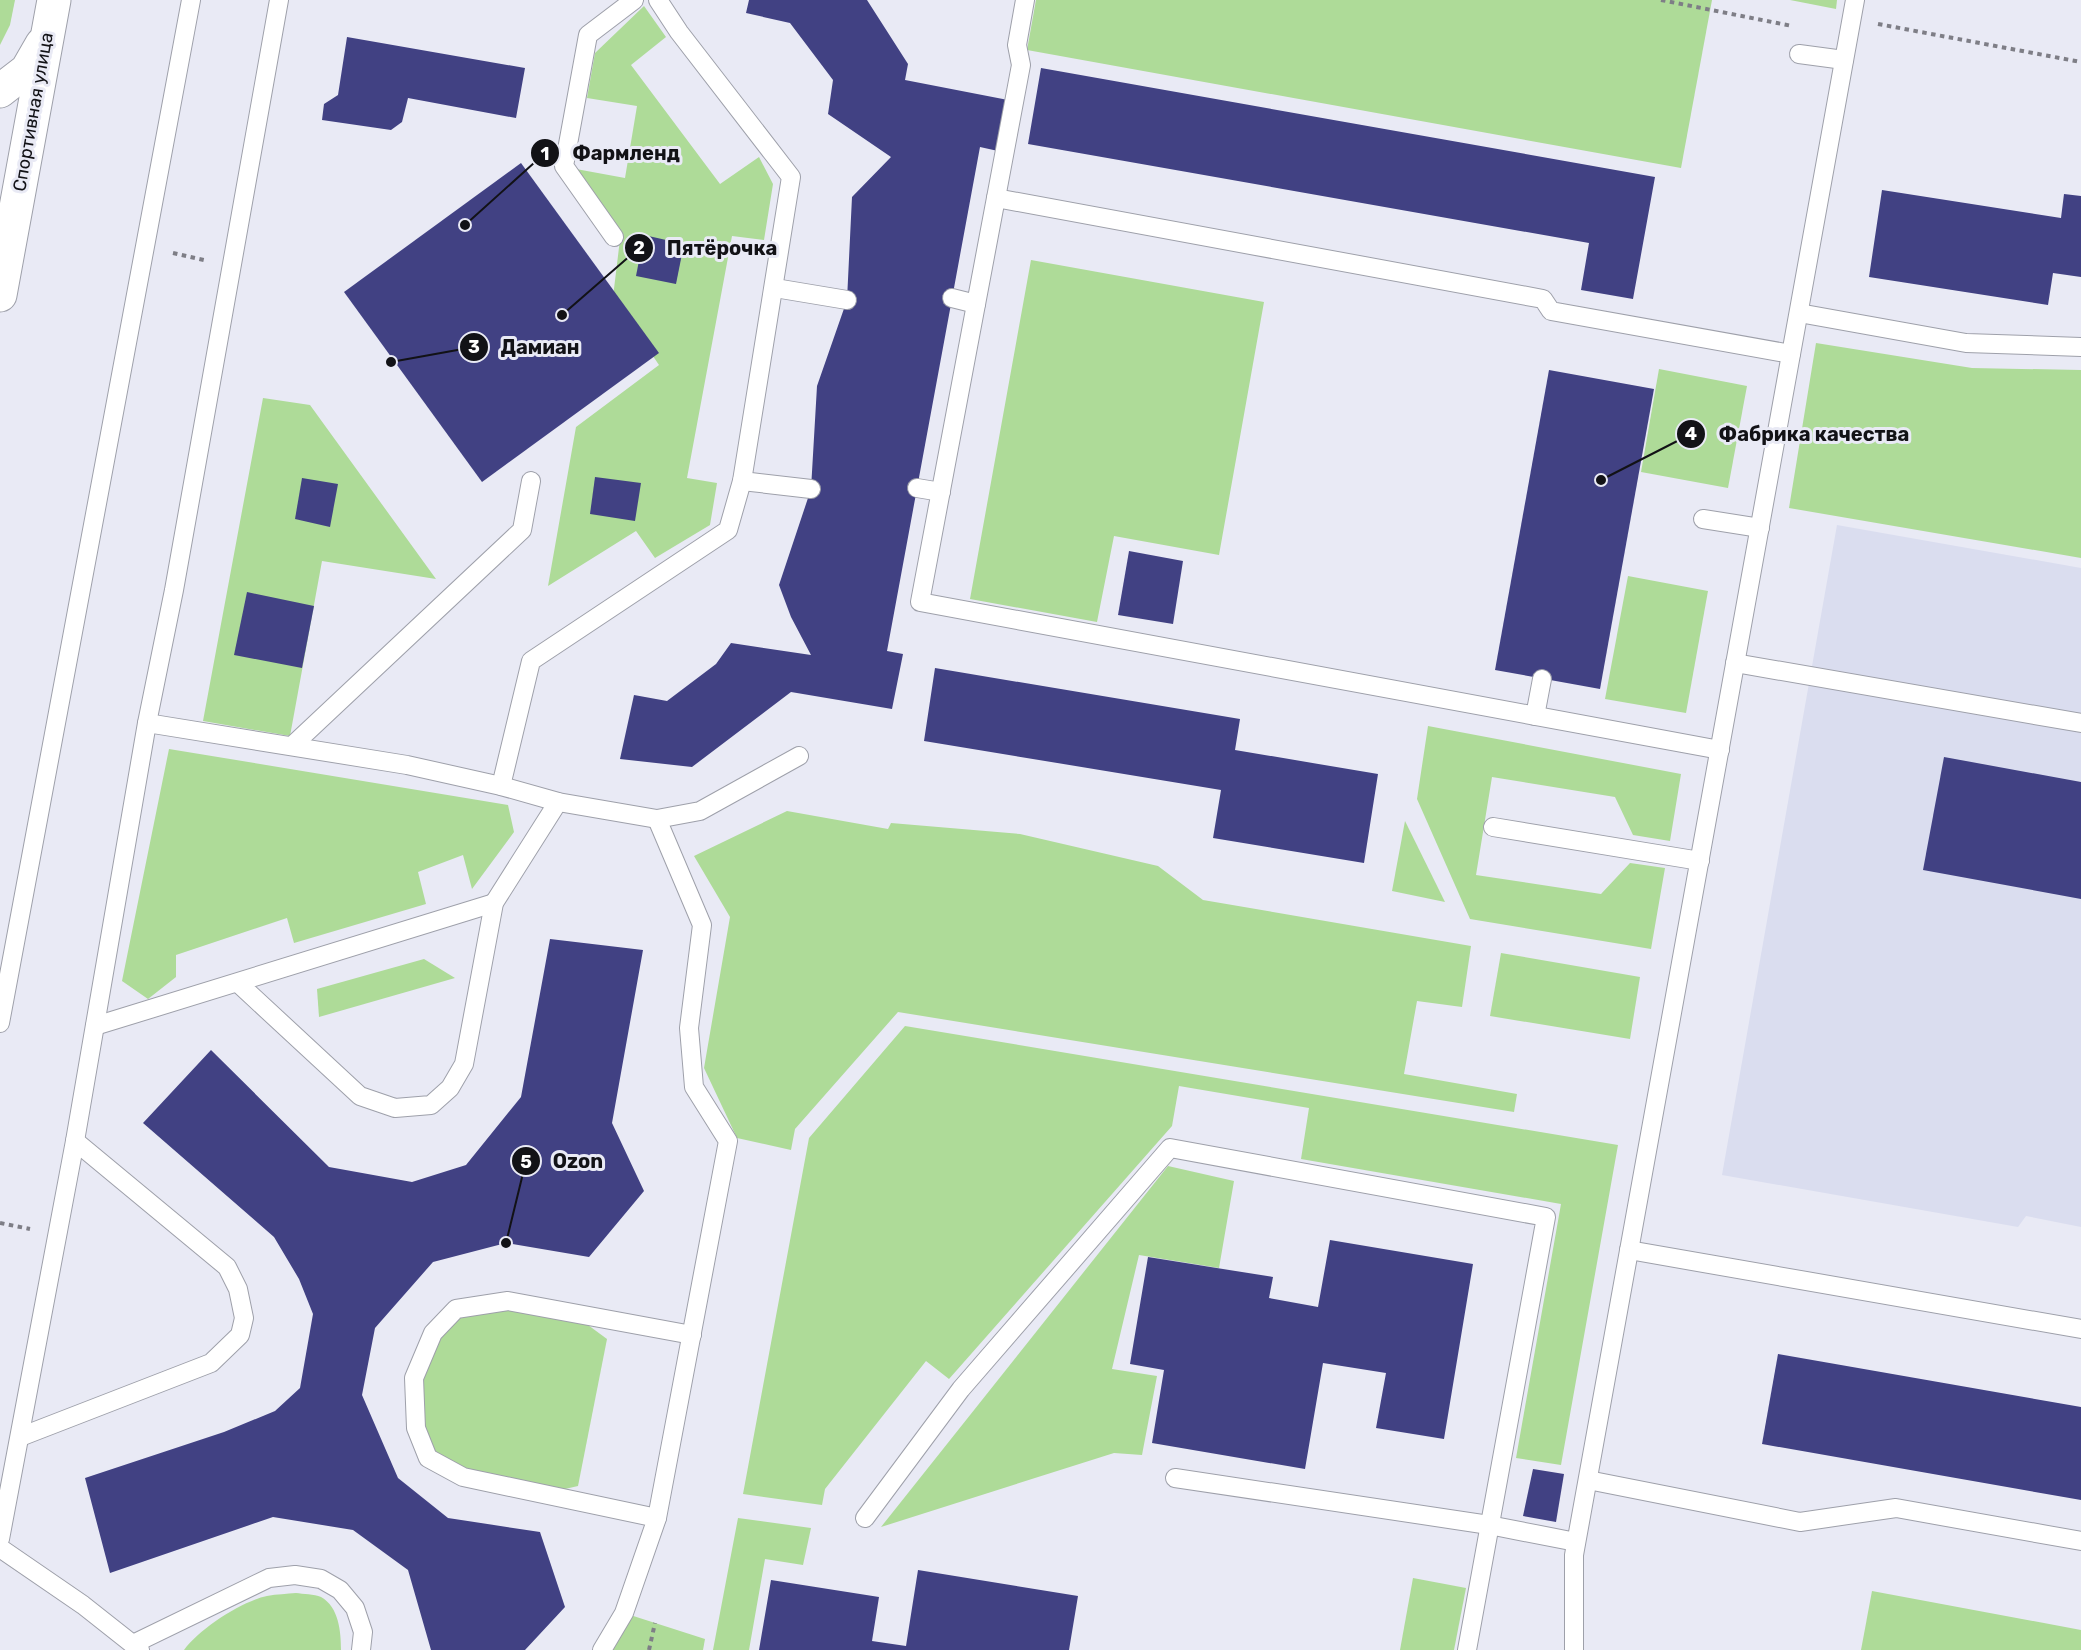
<svg xmlns="http://www.w3.org/2000/svg" width="2081" height="1650" viewBox="0 0 2081 1650" font-family="Rubik,sans-serif">
	<rect width="100%" height="100%" fill="#e9eaf5"/>
	<polygon fill="#daddef" points="1837,525 2081,568 2081,1227 2026,1216 2018,1227 1722,1175"/>
	<g fill="#aedb98">
		<polygon points="0,0 15,0 10,25 0,45"/>
		<polygon points="1036,0 1712,0 1681,168 1027,50"/>
		<polygon points="1790,0 1837,0 1836,9"/>
		<polygon points="644,6 666,37 631,65 720,184 759,157 773,184 764,240 732,236 687,478 717,483 710,525 655,558 636,531 548,586 576,427 659,365 613,297 621,231 576,169 625,178 637,106 587,98 595,53"/>
		<polygon points="1031,260 1264,302 1219,555 1114,536 1097,622 970,599"/>
		<polygon points="1816,343 1972,368 2081,370 2081,558 1789,508"/>
		<polygon points="1659,369 1747,386 1728,488 1641,472"/>
		<polygon points="263,398 310,405 436,579 322,561 290,736 203,721"/>
		<polygon points="1628,576 1708,591 1686,713 1605,699"/>
		<polygon points="1428,726 1681,774 1670,841 1633,835 1615,797 1492,777 1476,875 1601,894 1630,863 1665,868 1651,949 1470,919 1417,799"/>
		<polygon points="169,749 508,805 514,832 472,889 463,855 418,872 426,904 294,943 287,918 176,955 176,977 148,999 122,981"/>
		<polygon points="787,811 888,829 891,823 1020,834 1158,866 1203,900 1471,946 1462,1007 1417,1001 1404,1074 1517,1094 1514,1112 898,1012 795,1129 791,1150 737,1138 704,1068 730,917 694,856"/>
		<polygon points="1405,821 1445,902 1392,891"/>
		<polygon points="1501,953 1640,977 1630,1039 1490,1016"/>
		<polygon points="424,959 455,978 319,1017 317,989"/>
		<polygon points="905,1026 1618,1145 1561,1465 1516,1458 1561,1204 1301,1159 1309,1108 1179,1086 1172,1126 949,1379 926,1361 825,1489 822,1505 743,1494 809,1138"/>
		<polygon points="1168,1166 1234,1181 1219,1268 1139,1255 1112,1369 1157,1376 1142,1455 1114,1453 881,1527"/>
		<polygon points="495,1298 573,1314 607,1339 578,1486 543,1494 428,1458 414,1378 456,1309"/>
		<polygon points="738,1518 811,1528 803,1565 765,1559 749,1650 713,1650"/>
		<polygon points="1413,1578 1466,1588 1454,1650 1400,1650"/>
		<polygon points="1872,1591 2081,1630 2081,1650 1861,1650"/>
		<path d="M296 1593C303 1594 314 1594 321 1597 339 1607 341 1632 341 1650H184C199 1629 242 1601 267 1596 277 1594 287 1594 296 1593Z"/>
		<polygon points="624,1613 705,1639 703,1650 608,1650"/>
	</g>
	<g fill="#414183">
		<polygon points="749,0 867,0 908,64 905,80 1008,100 998,151 980,147 887,651 903,654 892,709 791,692 692,767 620,759 634,695 667,701 716,664 731,643 811,655 791,617 779,585 811,489 817,386 847,300 852,197 891,157 828,114 833,80 790,23 746,13"/>
		<polygon points="347,37 525,68 516,118 408,98 402,122 391,130 322,120 324,104 338,95"/>
		<polygon points="1041,68 1655,177 1633,299 1581,290 1589,243 1028,144"/>
		<polygon points="521,163 659,353 482,482 344,292"/>
		<polygon points="1882,190 2061,218 2064,194 2081,196 2081,277 2053,273 2048,305 1869,277"/>
		<polygon points="644,235 684,244 676,284 636,276"/>
		<polygon points="1549,370 1654,389 1600,689 1495,670"/>
		<polygon points="595,477 641,483 635,521 590,514"/>
		<polygon points="302,478 338,484 330,527 295,519"/>
		<polygon points="1129,551 1183,561 1173,624 1118,615"/>
		<polygon points="247,592 314,606 302,668 234,655"/>
		<polygon points="935,668 1240,719 1235,750 1378,774 1364,863 1213,838 1221,790 924,741"/>
		<polygon points="1944,757 2081,782 2081,899 1923,870"/>
		<polygon points="550,939 643,950 612,1123 644,1191 589,1257 506,1243 433,1262 375,1328 362,1395 398,1478 448,1518 540,1532 565,1607 525,1650 431,1650 408,1570 353,1530 273,1517 110,1573 85,1478 224,1432 275,1411 300,1388 313,1314 299,1279 274,1237 143,1123 211,1050 329,1167 412,1182 466,1165 521,1097"/>
		<polygon points="1330,1240 1473,1264 1444,1439 1376,1428 1386,1373 1323,1363 1305,1469 1152,1443 1164,1370 1130,1364 1148,1257 1273,1277 1269,1298 1318,1307"/>
		<polygon points="1778,1354 2081,1407 2081,1500 1762,1444"/>
		<polygon points="1533,1469 1564,1474 1556,1522 1523,1516"/>
		<polygon points="918,1570 1078,1596 1069,1650 759,1650 771,1580 879,1597 872,1641 906,1646"/>
	</g>
	<g fill="none" stroke-linecap="round" stroke-linejoin="round">
		<defs>
			<g id="service">
				<polyline points="1025,0 1017,45 1021,65 920,602 1720,750"/>
				<polyline points="1799,54 1844,60"/>
				<polyline points="996,198 1543,299 1551,311 1791,354"/>
				<polyline points="614,237 564,166 588,35 634,0"/>
				<polyline points="775,288 847,300"/>
				<polyline points="952,298 976,304"/>
				<polyline points="1799,313 1966,343 2081,347"/>
				<polyline points="742,481 811,489"/>
				<polyline points="917,488 941,492"/>
				<polyline points="1703,519 1760,528"/>
				<polyline points="1735,663 2081,723"/>
				<polyline points="1535,716 1542,679"/>
				<polyline points="147,723 407,765 501,786 558,802 657,819 700,811 799,756"/>
				<polyline points="293,745 522,530 531,481"/>
				<polyline points="501,786 531,661 728,530 742,481 791,177 679,32 658,0"/>
				<polyline points="1493,827 1700,861"/>
				<polyline points="238,983 360,1096 395,1108 431,1105 450,1088 464,1064 494,903 558,802"/>
				<polyline points="0,1023 191,0"/>
				<polyline points="95,1026 494,903"/>
				<polyline points="1629,1250 2081,1329"/>
				<polyline points="20,1437 211,1363 240,1335 244,1318 238,1289 227,1267 75,1141"/>
				<polyline points="1175,1478 1489,1525 1576,1542"/>
				<polyline points="1588,1480 1800,1522 1896,1508 2081,1541"/>
				<polyline points="657,1518 463,1477 428,1458 416,1428 414,1378 433,1333 456,1309 508,1301 692,1335"/>
				<polyline points="865,1518 961,1389 1170,1148 1546,1217 1467,1650"/>
				<polyline points="0,1539 75,1141 147,723 174,590 279,0"/>
				<polyline points="0,1548 83,1605 140,1650"/>
				<polyline points="133,1644 269,1578 295,1575 321,1579 340,1590 355,1608 363,1632 361,1650"/>
				<polyline points="602,1650 624,1613 657,1518 728,1141 694,1087 689,1028 702,925 657,819"/>
				<polyline points="1574,1650 1574,1555 1855,0"/>
			</g>
			<g id="primary">
				<polyline points="0,91 27,70 42,44"/>
				<polyline points="0,295 54,0"/>
			</g>
		</defs>
		<use href="#service" stroke="#9ea0aa" stroke-width="20"/>
		<use href="#primary" stroke="#9ea0aa" stroke-width="35"/>
		<g stroke="#7e7e86" stroke-width="4" stroke-dasharray="4.5 4.5" stroke-linecap="butt">
			<polyline points="1661,0 1792,26"/>
			<polyline points="1878,24 2081,62"/>
			<polyline points="173,253 204,260"/>
			<polyline points="0,1223 30,1229"/>
			<polyline points="649,1650 655,1623"/>
		</g>
		<use href="#service" stroke="#fff" stroke-width="18"/>
		<use href="#primary" stroke="#fff" stroke-width="33"/>
	</g>
	<g text-anchor="middle" stroke-width="6" stroke-linejoin="round" paint-order="stroke">
		<g font-size="18" fill="#121216" stroke="#e9eaf5">
			<text transform="translate(33 112) rotate(-80)" y="6">Спортивная улица</text>
		</g>
	</g>
	<path fill="none" stroke="#121216" stroke-width="2" d="M465 225L545 153M562 315L639 248M391 362L474 347M1601 480L1691 434M506 1243L526 1161"/>
	<g fill="#121216" stroke="#e9eaf5" stroke-width="2">
		<circle cx="465" cy="225" r="6"/>
		<circle cx="562" cy="315" r="6"/>
		<circle cx="391" cy="362" r="6"/>
		<circle cx="1601" cy="480" r="6"/>
		<circle cx="506" cy="1243" r="6"/>
		<circle cx="545" cy="153" r="15"/>
		<circle cx="639" cy="248" r="15"/>
		<circle cx="474" cy="347" r="15"/>
		<circle cx="1691" cy="434" r="15"/>
		<circle cx="526" cy="1161" r="15"/>
	</g>
	<g font-size="18" text-anchor="middle" font-weight="bold" fill="#fff">
		<text x="545" y="160">1</text>
		<text x="639" y="254">2</text>
		<text x="474" y="353">3</text>
		<text x="1691" y="440">4</text>
		<text x="526" y="1168">5</text>
	</g>
	<g font-size="20" text-anchor="middle" font-weight="bold" fill="#121216" stroke="#e9eaf5" stroke-width="6" stroke-linejoin="round" paint-order="stroke">
		<text x="626" y="160">Фармленд</text>
		<text x="722" y="255">Пятёрочка</text>
		<text x="540" y="354">Дамиан</text>
		<text x="1814" y="441">Фабрика качества</text>
		<text x="578" y="1168">Ozon</text>
	</g>
</svg>
